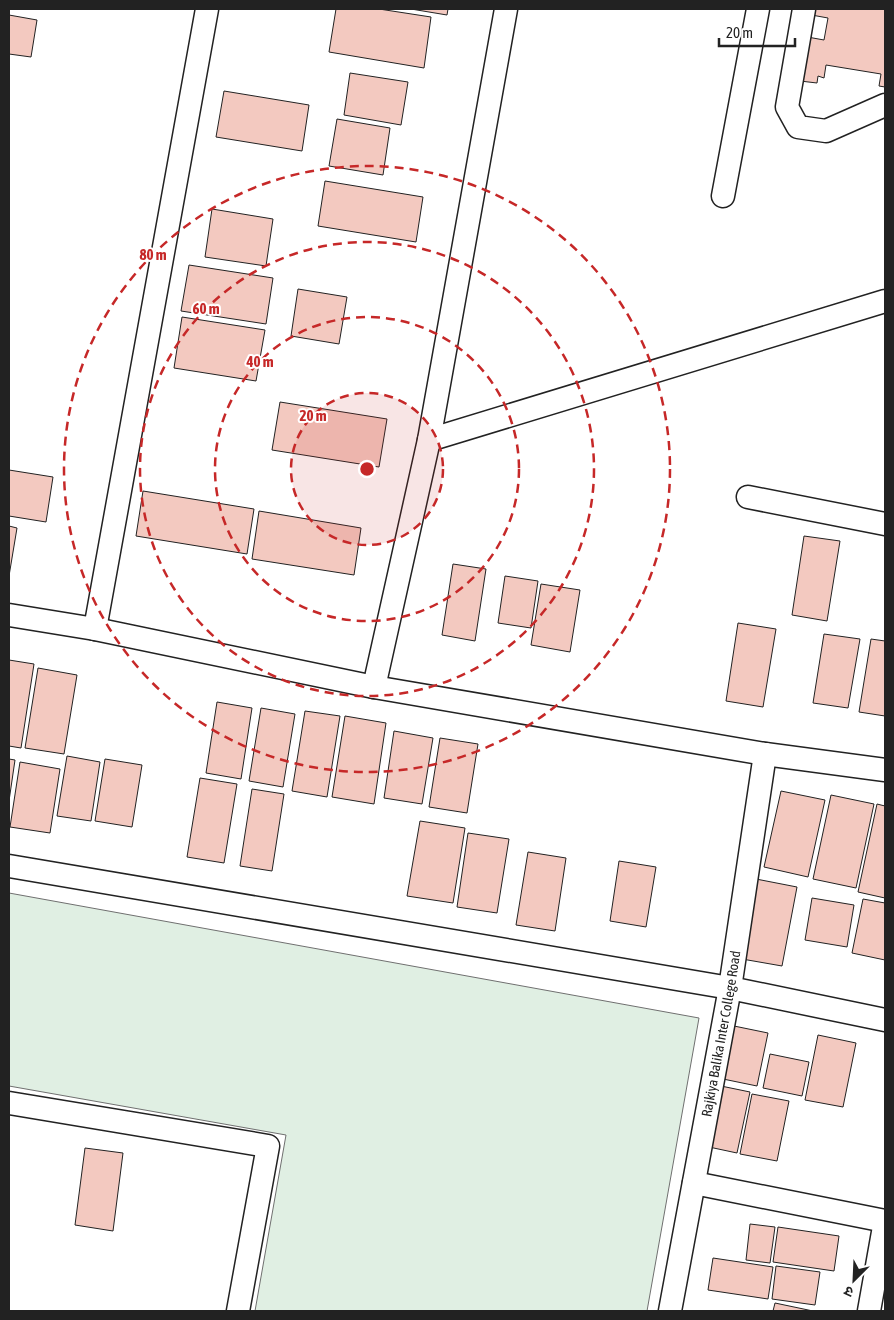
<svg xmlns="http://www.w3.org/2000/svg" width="894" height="1320" viewBox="0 0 894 1320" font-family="'Asap Condensed','Noto Sans Devanagari',sans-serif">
	<rect width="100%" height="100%" fill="#fff"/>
	<polygon fill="#e0efe3" stroke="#6f6f6f" points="9,893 699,1018 647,1311 255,1311 286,1135 9,1086"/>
	<g fill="#f3c9c0" stroke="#222">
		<polygon points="336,9 379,9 431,17 424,68 329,52"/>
		<polygon points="411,9 448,9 447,15"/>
		<polygon points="807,9 885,9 885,95 885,87 879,86 881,74 826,65 824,78 818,76 817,83 800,81 802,36 824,40 828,18 806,14"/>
		<polygon points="9,15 37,20 31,57 9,54"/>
		<polygon points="350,73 408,82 401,125 344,115"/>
		<polygon points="224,91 309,105 302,151 216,137"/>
		<polygon points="337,119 390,128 383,175 329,166"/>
		<polygon points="325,181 423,197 416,242 318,226"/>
		<polygon points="212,209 273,219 266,266 205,257"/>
		<polygon points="189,265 273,278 266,324 181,311"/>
		<polygon points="298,289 347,297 339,344 291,336"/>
		<polygon points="182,317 265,330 256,381 174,368"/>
		<polygon points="280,402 387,419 379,467 272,450"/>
		<polygon points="9,470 53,477 46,522 9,516"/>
		<polygon points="143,491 254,509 247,554 136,536"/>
		<polygon points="259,511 361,528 354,575 252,559"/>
		<polygon points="9,526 17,528 9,576"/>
		<polygon points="804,536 840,541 827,621 792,615"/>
		<polygon points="453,564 486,569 475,641 442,635"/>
		<polygon points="505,576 538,581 531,628 498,623"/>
		<polygon points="541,584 580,590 570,652 531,645"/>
		<polygon points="738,623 776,629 763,707 726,701"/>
		<polygon points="824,634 860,639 848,708 813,703"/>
		<polygon points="871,639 885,641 885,716 859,712"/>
		<polygon points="9,660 34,664 21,748 9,746"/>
		<polygon points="38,668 77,675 64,754 25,748"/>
		<polygon points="217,702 252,708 241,779 206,773"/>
		<polygon points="261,708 295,714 283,787 249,781"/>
		<polygon points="305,711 340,716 327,797 292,791"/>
		<polygon points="345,716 386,723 374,804 332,797"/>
		<polygon points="394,731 433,738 422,804 384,798"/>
		<polygon points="440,738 478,744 467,813 429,807"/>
		<polygon points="67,756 100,762 91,821 57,816"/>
		<polygon points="9,759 15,760 9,801"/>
		<polygon points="105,759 142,765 132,827 95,821"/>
		<polygon points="20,762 60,769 50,833 10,827"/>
		<polygon points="200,778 237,784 224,863 187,857"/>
		<polygon points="252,789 284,794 272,871 240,866"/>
		<polygon points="781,791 825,800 808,877 764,867"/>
		<polygon points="831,795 874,804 856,888 813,879"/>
		<polygon points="877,804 885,806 885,898 858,892"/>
		<polygon points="420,821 465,828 453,903 407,896"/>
		<polygon points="468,833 509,839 497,913 457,907"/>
		<polygon points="528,852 566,858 555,931 516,925"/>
		<polygon points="619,861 656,867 646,927 610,921"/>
		<polygon points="756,879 797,887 782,966 742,959"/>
		<polygon points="812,898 854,905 847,947 805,940"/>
		<polygon points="863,899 885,903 885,960 852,953"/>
		<polygon points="734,1026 768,1033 757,1086 723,1079"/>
		<polygon points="818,1035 856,1043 843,1107 805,1100"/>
		<polygon points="770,1054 809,1062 802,1096 763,1088"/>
		<polygon points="721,1086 750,1092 737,1153 709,1147"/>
		<polygon points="752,1094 789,1101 777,1161 740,1154"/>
		<polygon points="85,1148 123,1153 113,1231 75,1225"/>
		<polygon points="750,1224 775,1227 770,1263 746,1260"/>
		<polygon points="778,1227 839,1236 834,1271 773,1262"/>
		<polygon points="713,1258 773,1267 768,1299 708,1290"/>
		<polygon points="776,1266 820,1272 815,1305 772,1299"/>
		<polygon points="775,1303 813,1311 773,1311"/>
	</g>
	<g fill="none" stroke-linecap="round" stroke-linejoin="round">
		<defs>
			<g id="minor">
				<polyline points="804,9 787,107 798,127 826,131 885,105"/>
				<polyline points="723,196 758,9"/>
				<polyline points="429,440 885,301"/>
				<polyline points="748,497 885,524"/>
				<polyline points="9,615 95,629 374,687 765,754 885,770"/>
				<polyline points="95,629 207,9"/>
				<polyline points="374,687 429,440 506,9"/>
				<polyline points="9,866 730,988 885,1020"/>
				<polyline points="9,1103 268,1146 238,1311"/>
				<polyline points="694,1183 885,1221"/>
				<path id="s1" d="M670 1311 730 988 765 754"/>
				<polyline points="869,1311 885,1221"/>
			</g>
		</defs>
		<use href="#minor" stroke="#222" stroke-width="25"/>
		<use href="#minor" stroke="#fff" stroke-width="22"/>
	</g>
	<circle cx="367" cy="469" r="76" fill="#c62828" fill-opacity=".12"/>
	<g fill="none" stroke="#c62828" stroke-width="2.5" stroke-dasharray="9 6">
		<circle cx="367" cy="469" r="76"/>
		<circle cx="367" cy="469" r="152"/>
		<circle cx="367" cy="469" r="227"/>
		<circle cx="367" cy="469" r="303"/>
	</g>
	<g text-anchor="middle" stroke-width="4" stroke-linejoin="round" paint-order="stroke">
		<g font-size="14" fill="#222" stroke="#fff">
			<text dy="5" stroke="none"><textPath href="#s1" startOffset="282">Rajkiya Balika Inter College Road</textPath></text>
		</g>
	</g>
	<circle cx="367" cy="469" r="8" fill="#c62828" stroke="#fff" stroke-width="2.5"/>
	<g font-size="15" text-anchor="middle" font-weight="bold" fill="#c62828" stroke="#fff" stroke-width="4" stroke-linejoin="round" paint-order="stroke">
		<text x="153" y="260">80 m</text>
		<text x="206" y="314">60 m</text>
		<text x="260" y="367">40 m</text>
		<text x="313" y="421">20 m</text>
	</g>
	<rect width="894" height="1320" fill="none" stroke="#222222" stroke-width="20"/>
	<g transform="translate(854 1280) rotate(204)" stroke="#ffffff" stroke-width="4" paint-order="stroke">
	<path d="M0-4L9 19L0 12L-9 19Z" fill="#222222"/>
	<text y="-8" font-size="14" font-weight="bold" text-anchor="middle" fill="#222222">उ</text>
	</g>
	<path d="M719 38v8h76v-8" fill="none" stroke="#222222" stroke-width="2.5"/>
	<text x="726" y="38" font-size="15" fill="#222222" stroke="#ffffff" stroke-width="4" paint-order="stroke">20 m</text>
</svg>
